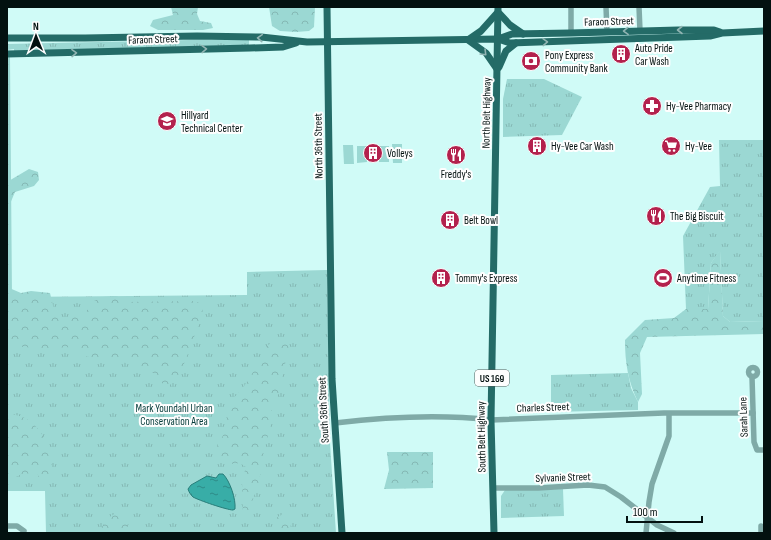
<svg xmlns="http://www.w3.org/2000/svg" width="771" height="540" viewBox="0 0 771 540" font-family="'Sofia Sans Condensed',sans-serif">
	<defs>
		<pattern id="grass-tufts" width="24" height="20" patternUnits="userSpaceOnUse"><rect width="24" height="20" fill="#9bd8d3"/><path d="M3 7l-1-3M5 7V3M7 7l1-3M15 17l-1-3M17 17v-4M19 17l1-3" fill="none" stroke="#84b8b4"/></pattern>
		<pattern id="forest-crowns" width="20" height="18" patternUnits="userSpaceOnUse"><rect width="20" height="18" fill="#9bd8d3"/><path d="M2 6a3 3 0 1 1 6 0M12 15a3 3 0 1 1 6 0" fill="none" stroke="#84b8b4"/></pattern>
		<pattern id="water-ripples" width="26" height="14" patternUnits="userSpaceOnUse"><rect width="26" height="14" fill="#38ada7"/><path d="M2 4q2-2 4 0t4 0M15 11q2-2 4 0t4 0" fill="none" stroke="#2d8b87"/></pattern>
	</defs>
	<rect width="100%" height="100%" fill="#d0fbf7"/>
	<g fill="url(#grass-tufts)">
		<polygon points="234,39 249,40 249,45 14,51 14,49 7,50 7,44"/>
		<polygon points="7,57 10,57 12,297 247,295 247,272 327,270 330,443 336,533 46,533 45,491 7,491"/>
		<polygon points="507,79 544,79 582,97 562,135 503,137 503,99"/>
		<polygon points="719,140 764,140 764,321 730,322 723,316 720,251 711,263 708,309 686,309 683,236 710,187 720,186"/>
		<polygon points="628,373 631,388 638,402 638,410 551,412 551,375"/>
		<polygon points="563,489 564,516 501,518 501,496 505,490"/>
	</g>
	<g fill="url(#forest-crowns)">
		<polygon points="171,7 198,7 197,14 200,21 211,23 213,28 203,30 158,30 150,26 153,20 173,15"/>
		<polygon points="269,7 315,7 314,27 309,31 296,32 280,31 272,26"/>
		<polygon points="29,169 38,172 39,180 34,186 15,192 7,211 7,182"/>
		<path d="M720 250 723 316 730 322 764 321V334L647 337 640 353 642 394 638 402C628 381 625 363 625 340L645 320 674 318 686 309H708L711 263Z"/>
		<path d="M7 287 21 293 31 291 50 293 55 314 66 323 70 318 91 308 94 301 102 297 117 296 126 302 192 301 201 303 203 313 181 372 168 387 159 381 154 373 140 371 132 367 130 361C115 366 100 359 85 356L83 350 73 347 39 349 25 347 7 346Z"/>
		<path d="M273 341H282L289 346 279 392 272 408V421L264 450 259 482 247 516 243 517 242 480 246 467 240 463C230 465 225 463 216 457L217 446 225 432 228 404 243 388 253 372 265 348Z"/>
		<path d="M7 414C20 414 33 420 40 432 45 438 46 445 52 451V472L49 478 41 479 36 473 22 474 7 481Z"/>
		<polygon points="387,452 433,452 433,488 384,489 389,470"/>
		<path d="M129 510 133 513 126 528V533H99C107 517 111 513 129 510Z"/>
		<polygon points="285,513 292,520 289,533 269,533 276,518"/>
	</g>
	<g fill="#9bd8d3">
		<polygon points="392,144 402,144 402,163 393,163"/>
		<polygon points="343,145 353,145 354,164 344,164"/>
		<polygon points="357,146 367,146 367,162 357,163"/>
		<rect x="379" y="146" width="10" height="16"/>
	</g>
	<path fill="url(#water-ripples)" stroke="#287e7a" d="M219 474H223C230 481 236 499 235 509L233 510C227 510 198 500 193 497 190 494 189 492 188 489L191 485 207 476 216 478Z"/>
	<g fill="none" stroke-linecap="round" stroke-linejoin="round">
		<g stroke="#7faaa7" stroke-width="5.5">
			<polyline points="571,7 571,33"/>
			<polyline points="606,7 607,32"/>
			<polyline points="639,7 640,31"/>
			<circle cx="753" cy="372" r="4.5"/>
			<polyline points="752,377 754,442 757,450 764,450"/>
			<path d="M335 423C386 417 440 414 491 420L664 413H753"/>
			<polyline points="493,488 538,488 588,485 605,487 621,497 657,525 674,533"/>
			<polyline points="7,526 17,526 24,531"/>
			<polyline points="761,526 761,533"/>
			<polyline points="646,533 649,502 652,484 669,436 669,414"/>
		</g>
		<g stroke="#246b67" stroke-width="7">
			<polyline points="327,7 332,379 342,533"/>
			<polyline points="7,38 85,38 197,36 261,37 307,42 498,39 510,43 710,36 722,33 764,31"/>
			<polyline points="498,39 512,34 571,33 678,30 714,30 720,32"/>
			<polyline points="7,54 250,48 283,47 296,43"/>
			<polyline points="499,67 506,51 516,43"/>
			<polyline points="497,69 486,53 468,40 481,31 498,12 510,25 523,34"/>
			<polyline points="494,533 491,420 498,7"/>
		</g>
	</g>
	<defs><path id="oneway-chevron" d="M-2-3.5L2.5 0L-2 3.5" fill="none" stroke-width="1.6" stroke-linecap="round" stroke-linejoin="round"/></defs>
	<g stroke="#91b4b2">
		<use href="#oneway-chevron" transform="translate(680 30) rotate(180)"/>
		<use href="#oneway-chevron" transform="translate(626 31) rotate(178)"/>
		<use href="#oneway-chevron" transform="translate(260 38) rotate(-176)"/>
		<use href="#oneway-chevron" transform="translate(545 42) rotate(-2)"/>
		<use href="#oneway-chevron" transform="translate(204 49) rotate(-1)"/>
		<use href="#oneway-chevron" transform="translate(74 53) rotate(-1)"/>
		<use href="#oneway-chevron" transform="translate(484 53) rotate(45)"/>
	</g>
	<defs>
		<symbol id="building-disc" viewBox="-11 -11 22 22"><circle r="9.5" fill="#b3214d" stroke="#fefefe"/><path d="M-4-6H4V6H1V3H-1V6H-4ZM-2.5-4.3h1.7v1.8h-1.7ZM.8-4.3h1.7v1.8H.8ZM-2.5-1h1.7V.8h-1.7ZM.8-1h1.7V.8H.8Z" fill="#fff"/></symbol>
		<symbol id="bank-disc" viewBox="-11 -11 22 22"><circle r="9.5" fill="#b3214d" stroke="#fefefe"/><path d="M-6-4H6V4H-6ZM0-2.3a2.3 2.3 0 1 0 0 4.6a2.3 2.3 0 1 0 0-4.6Z" fill="#fff"/></symbol>
		<symbol id="pharmacy-disc" viewBox="-11 -11 22 22"><circle r="9.5" fill="#b3214d" stroke="#fefefe"/><path d="M-2-6h4v4h4v4h-4v4h-4v-4h-4v-4h4Z" fill="#fff"/></symbol>
		<symbol id="school-disc" viewBox="-11 -11 22 22"><circle r="9.5" fill="#b3214d" stroke="#fefefe"/><path d="M0-5L7-2L0 1L-7-2ZM-4 1L0 2.5L4 1V4Q0 6-4 4Z" fill="#fff"/></symbol>
		<symbol id="supermarket-disc" viewBox="-11 -11 22 22"><circle r="9.5" fill="#b3214d" stroke="#fefefe"/><path d="M-6-5.5h2.5l.6 2H6L4.5 2H-2.5L-4.4-4H-6ZM-1.5 3.2a1.3 1.3 0 1 0 .1 0ZM3 3.2a1.3 1.3 0 1 0 .1 0Z" fill="#fff"/></symbol>
		<symbol id="restaurant-disc" viewBox="-11 -11 22 22"><circle r="9.5" fill="#b3214d" stroke="#fefefe"/><path d="M-5-6h1v4h1v-4h1v4h1v-4h1v5L-1.5 .5V6h-2V.5L-5-1ZM5-6V6H3V1.5H1.5Q1.5-4 5-6Z" fill="#fff"/></symbol>
		<symbol id="stadium-disc" viewBox="-11 -11 22 22"><circle r="9.5" fill="#b3214d" stroke="#fefefe"/><path d="M0-5a6.5 5 0 1 0 0 10a6.5 5 0 1 0 0-10ZM-3.5-1.8h7v3.6h-7Z" fill="#fff"/></symbol>
	</defs>
	<g fill-rule="evenodd">
		<use href="#building-disc" x="610" y="43" width="22" height="22"/>
		<use href="#bank-disc" x="520" y="50" width="22" height="22"/>
		<use href="#pharmacy-disc" x="641" y="95" width="22" height="22"/>
		<use href="#school-disc" x="156" y="110" width="22" height="22"/>
		<use href="#building-disc" x="526" y="135" width="22" height="22"/>
		<use href="#supermarket-disc" x="660" y="135" width="22" height="22"/>
		<use href="#building-disc" x="362" y="142" width="22" height="22"/>
		<use href="#restaurant-disc" x="445" y="144" width="22" height="22"/>
		<use href="#restaurant-disc" x="645" y="205" width="22" height="22"/>
		<use href="#building-disc" x="439" y="209" width="22" height="22"/>
		<use href="#building-disc" x="430" y="267" width="22" height="22"/>
		<use href="#stadium-disc" x="652" y="267" width="22" height="22"/>
	</g>
	<g text-anchor="middle" stroke-width="4" stroke-linejoin="round" paint-order="stroke">
		<rect fill="#fefefe" stroke="#4e5857" stroke-width="1" x="475" y="370" width="34" height="16" rx="3"/>
		<g font-size="10" font-weight="bold" fill="#031110">
			<text x="492" y="382">US 169</text>
		</g>
		<g font-size="11" fill="#031110" stroke="#fefefe">
			<text transform="translate(609 21) rotate(-2)" y="4">Faraon Street</text>
			<text transform="translate(153 39) rotate(-2)" y="4">Faraon Street</text>
			<text transform="translate(486 113) rotate(-89)" y="4">North Belt Highway</text>
			<text transform="translate(318 146) rotate(-91)" y="4">North 36th Street</text>
			<text transform="translate(543 407) rotate(-2)" y="4">Charles Street</text>
			<text transform="translate(323 410) rotate(-93)" y="4">South 36th Street</text>
			<text transform="translate(743 417) rotate(-92)" y="4">Sarah Lane</text>
			<text transform="translate(481 437) rotate(-91)" y="4">South Belt Highway</text>
			<text transform="translate(563 477) rotate(-2)" y="4">Sylvanie Street</text>
		</g>
		<g font-size="11" fill="#031110" stroke="#fefefe" text-anchor="start">
			<text x="635" y="52">Auto Pride<tspan x="635" dy="13">Car Wash</tspan></text>
			<text x="545" y="59">Pony Express<tspan x="545" dy="13">Community Bank</tspan></text>
			<text x="666" y="110">Hy-Vee Pharmacy</text>
			<text x="181" y="119">Hillyard<tspan x="181" dy="13">Technical Center</tspan></text>
			<text x="551" y="150">Hy-Vee Car Wash</text>
			<text x="685" y="150">Hy-Vee</text>
			<text x="387" y="157">Volleys</text>
			<text x="456" y="178" text-anchor="middle">Freddy's</text>
			<text x="670" y="220">The Big Biscuit</text>
			<text x="464" y="224">Belt Bowl</text>
			<text x="455" y="282">Tommy's Express</text>
			<text x="677" y="282">Anytime Fitness</text>
		</g>
		<g font-size="11" fill="#043b39" stroke="#fefefe">
			<text x="174" y="412">Mark Youndahl Urban<tspan x="174" dy="13">Conservation Area</tspan></text>
		</g>
	</g>
	<rect width="771" height="540" fill="none" stroke="#031110" stroke-width="16"/>
	<g transform="translate(36 36) rotate(359)" stroke="#fefefe" stroke-width="3" paint-order="stroke">
	<path d="M0-3L7 15L0 10L-7 15Z" fill="#031110"/>
	<text y="-6" font-size="11" font-weight="bold" text-anchor="middle" fill="#031110">N</text>
	</g>
	<path d="M627 516v6h75v-6" fill="none" stroke="#031110" stroke-width="2"/>
	<text x="633" y="516" font-size="12" fill="#031110" stroke="#fefefe" stroke-width="3" paint-order="stroke">100 m</text>
</svg>
